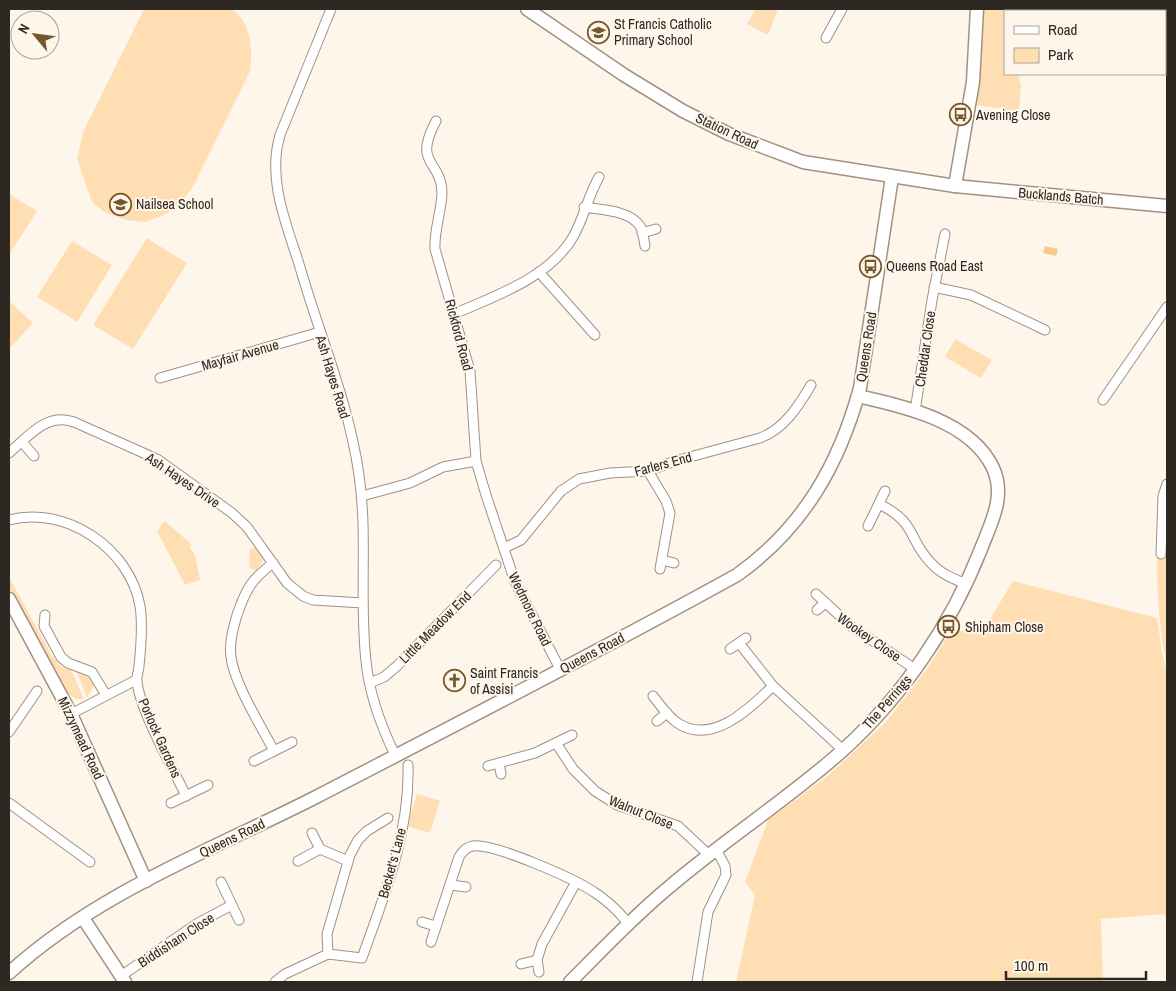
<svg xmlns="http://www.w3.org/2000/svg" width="1176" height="991" viewBox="0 0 1176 991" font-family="'Archivo Narrow',sans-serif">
	<rect width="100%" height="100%" fill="#fff6eb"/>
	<g fill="#ffdeb3">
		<path d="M144 9H232C251 22 253 50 250 71L194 185 180 205 162 216 145 222 126 220 106 213 92 202 77 159 83 132Z"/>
		<polygon points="756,9 778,9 768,35 747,24"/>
		<polygon points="984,9 1008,9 1013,11 1005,11 1005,74 1018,74 1021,85 1019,111 975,105"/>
		<polygon points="9,194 37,211 9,255"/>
		<polygon points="147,238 187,263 133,349 93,325"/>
		<polygon points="72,241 112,265 77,322 37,297"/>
		<polygon points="9,301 33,323 9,349"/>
		<polygon points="955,339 992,360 981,378 945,357"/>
		<path d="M1167 472V665C1154 608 1154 529 1167 472Z"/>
		<polygon points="165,521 192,545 189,546 195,555 200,580 185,585 157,531"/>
		<polygon points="258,547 263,560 256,571 249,567 250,549"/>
		<polygon points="9,577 52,656 62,667 71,670 84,699 77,699 68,694 9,587"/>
		<polygon points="1013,581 1157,618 1162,652 1167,674 1167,923 1165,914 1101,919 1103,982 736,982 755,895 745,882 768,820 829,775 886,722 929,666 949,634 981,626 990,619"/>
		<polygon points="75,668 88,674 95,685 87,697"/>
		<polygon points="417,794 440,801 430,833 407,826"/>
	</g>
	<polygon fill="#fac988" points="1045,246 1058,249 1056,256 1043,253"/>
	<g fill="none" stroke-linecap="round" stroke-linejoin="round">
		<defs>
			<g id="street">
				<path d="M331 9 280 135C267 179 286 223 299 264 319 334 349 403 359 475 368 537 359 599 366 661 369 693 381 726 395 755"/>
				<polyline points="826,38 842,9"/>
				<path d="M436 121C412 166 442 159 442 194 441 213 434 230 435 249L470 371 476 461 486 495 515 582 560 669"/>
				<path d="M584 207C601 210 629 210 640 226 643 231 644 240 645 246"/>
				<polyline points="642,233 656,229"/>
				<polyline points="539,272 595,335"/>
				<polyline points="934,287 971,295 1045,330"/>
				<path d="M454 314C495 296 549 278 573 237 584 218 588 196 599 177"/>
				<polyline points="160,378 320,332"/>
				<polyline points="1103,400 1167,307"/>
				<polyline points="915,411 932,300 945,234"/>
				<polyline points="22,442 34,456"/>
				<path d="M9 453C28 437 46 412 74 422L157 459 232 513 247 527 287 583 303 596 313 600 363 603"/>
				<polyline points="648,471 666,501 670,513 660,569"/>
				<polyline points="362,496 410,483 443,467 476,461"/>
				<path d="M879 504C918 523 907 539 932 564 941 574 954 579 966 584"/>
				<path d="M9 520C65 505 130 548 140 606 143 625 141 647 139 666 139 671 136 677 137 681 139 709 173 768 186 796"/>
				<polyline points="868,526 885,491"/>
				<path d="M504 548 521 540 561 491 579 479 610 473 648 471 675 461 760 438C784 429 798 407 811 385"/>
				<polyline points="1161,554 1163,496 1167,484"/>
				<polyline points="662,560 674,563"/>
				<path d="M273 563C251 580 246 589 237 615 233 629 229 643 231 657 234 683 261 726 274 751"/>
				<polyline points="816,594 852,627 915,669"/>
				<polyline points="817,610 825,603"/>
				<polyline points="45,615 44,626 61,657 68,663 92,672 106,695"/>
				<polyline points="739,643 773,686 843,750"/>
				<polyline points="730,649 746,638"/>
				<polyline points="370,683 384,677 397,666 496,565"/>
				<path d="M653 696C660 705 667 715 676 722 711 747 749 709 773 686"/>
				<polyline points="71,714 136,680"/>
				<polyline points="657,721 667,713"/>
				<polyline points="9,732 37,691"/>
				<polyline points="556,743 573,769 595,791 617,805 678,826 709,855"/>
				<polyline points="254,761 292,742"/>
				<polyline points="499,763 501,774"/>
				<polyline points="488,766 535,753 572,735"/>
				<polyline points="9,803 90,862"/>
				<polyline points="171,803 208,785"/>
				<polyline points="312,833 320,849"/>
				<polyline points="298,861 320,849 348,861"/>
				<polyline points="221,882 239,920"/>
				<polyline points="451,885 466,887"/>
				<polyline points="422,922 435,926"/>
				<path d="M431 942 459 857C462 852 466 847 473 846 494 843 575 879 594 892 607 900 618 911 628 923"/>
				<polyline points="328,954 327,934 350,855 358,840 367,831 388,818"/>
				<polyline points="521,964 537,960"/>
				<polyline points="539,972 537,960 542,944 576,882"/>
				<polyline points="121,976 198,923 232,905"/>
				<path d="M275 982 285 974 328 954 362 958C384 896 410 833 408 765"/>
				<polyline points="697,982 708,912 726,875 725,866 716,849"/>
			</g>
			<g id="secondary">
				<polyline points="527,9 624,75 683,111 729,134 803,162 955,186 1167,206"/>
				<polyline points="955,186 973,82 977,9"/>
				<polyline points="9,599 71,714 146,881"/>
				<polyline points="83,918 125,982"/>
				<path d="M9 973C96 893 212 850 316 797 457 724 598 652 737 575 803 528 839 465 860 388L892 177"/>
				<path d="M570 982C602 950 633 917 668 888 724 840 787 800 842 751 903 696 951 625 981 549 991 523 1006 496 993 468 971 421 903 406 858 396"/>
			</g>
		</defs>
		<use href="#street" stroke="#a09282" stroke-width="11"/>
		<use href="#secondary" stroke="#a09282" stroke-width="15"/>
		<use href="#street" stroke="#fff" stroke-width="9"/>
		<use href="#secondary" stroke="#fff" stroke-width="12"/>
	</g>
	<defs>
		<symbol id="school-ring" viewBox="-11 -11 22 22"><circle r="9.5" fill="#fff6eb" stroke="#76572c" stroke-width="1.5"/><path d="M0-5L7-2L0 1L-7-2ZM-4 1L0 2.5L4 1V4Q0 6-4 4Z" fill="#76572c"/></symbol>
		<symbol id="bus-ring" viewBox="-11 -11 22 22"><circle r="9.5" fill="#fff6eb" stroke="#76572c" stroke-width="1.5"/><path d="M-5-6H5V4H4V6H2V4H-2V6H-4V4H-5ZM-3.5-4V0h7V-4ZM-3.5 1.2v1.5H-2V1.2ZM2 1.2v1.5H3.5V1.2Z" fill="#76572c"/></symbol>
		<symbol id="church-ring" viewBox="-11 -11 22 22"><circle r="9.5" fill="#fff6eb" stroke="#76572c" stroke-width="1.5"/><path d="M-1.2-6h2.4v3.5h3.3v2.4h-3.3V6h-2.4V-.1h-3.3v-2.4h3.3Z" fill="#76572c"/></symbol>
	</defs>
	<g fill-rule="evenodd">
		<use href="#school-ring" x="586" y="20" width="25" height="25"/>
		<use href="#bus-ring" x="948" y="102" width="25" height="25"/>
		<use href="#school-ring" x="108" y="192" width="25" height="25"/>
		<use href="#bus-ring" x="858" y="254" width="25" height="25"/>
		<use href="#bus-ring" x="936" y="614" width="25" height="25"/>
		<use href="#church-ring" x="442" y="668" width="25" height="25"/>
	</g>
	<g text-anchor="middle" stroke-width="4" stroke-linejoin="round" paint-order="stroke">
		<g font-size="14" fill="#2d2821" stroke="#fff6eb" text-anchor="start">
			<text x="614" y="29">St Francis Catholic<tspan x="614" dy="16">Primary School</tspan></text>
			<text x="976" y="120">Avening Close</text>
			<text x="136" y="209">Nailsea School</text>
			<text x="886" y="271">Queens Road East</text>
			<text x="965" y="632">Shipham Close</text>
			<text x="470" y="678">Saint Francis<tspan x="470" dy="16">of Assisi</tspan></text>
		</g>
		<g font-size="14" fill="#2d2821" stroke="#fff6eb">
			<text transform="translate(727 131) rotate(25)" y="5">Station Road</text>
			<text transform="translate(1061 196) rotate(5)" y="5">Bucklands Batch</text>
			<text transform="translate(459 335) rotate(75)" y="5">Rickford Road</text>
			<text transform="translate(866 347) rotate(-81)" y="5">Queens Road</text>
			<text transform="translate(925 349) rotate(-82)" y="5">Cheddar Close</text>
			<text transform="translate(240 355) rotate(-16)" y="5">Mayfair Avenue</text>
			<text transform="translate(333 377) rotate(73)" y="5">Ash Hayes Road</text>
			<text transform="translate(663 464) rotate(-15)" y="5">Farlers End</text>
			<text transform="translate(183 480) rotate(34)" y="5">Ash Hayes Drive</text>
			<text transform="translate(530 609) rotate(64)" y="5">Wedmore Road</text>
			<text transform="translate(435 627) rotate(-45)" y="5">Little Meadow End</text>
			<text transform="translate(869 637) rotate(35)" y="5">Wookey Close</text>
			<text transform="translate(592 653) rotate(-28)" y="5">Queens Road</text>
			<text transform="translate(887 702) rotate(-49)" y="5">The Perrings</text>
			<text transform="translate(81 738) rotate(65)" y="5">Mizzymead Road</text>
			<text transform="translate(160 738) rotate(66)" y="5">Porlock Gardens</text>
			<text transform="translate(641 812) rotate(22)" y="5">Walnut Close</text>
			<text transform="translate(232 838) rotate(-26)" y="5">Queens Road</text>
			<text transform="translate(392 863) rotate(-75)" y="5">Becket's Lane</text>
			<text transform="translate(176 940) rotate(-33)" y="5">Biddisham Close</text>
		</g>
	</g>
	<rect width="1176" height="991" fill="none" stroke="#2d2821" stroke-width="20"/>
	<rect x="1004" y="10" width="162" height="65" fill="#fff6eb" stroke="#aba49a"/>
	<rect x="1014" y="26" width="25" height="8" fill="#ffffff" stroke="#aba49a"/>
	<text x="1048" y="35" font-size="15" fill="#2d2821">Road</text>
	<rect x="1014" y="48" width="25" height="15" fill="#ffdeb3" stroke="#aba49a"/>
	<text x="1048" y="60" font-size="15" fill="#2d2821">Park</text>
	<g transform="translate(35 35) rotate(299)"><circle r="24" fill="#fff6eb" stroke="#aba49a"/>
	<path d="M0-4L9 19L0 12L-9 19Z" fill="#76572c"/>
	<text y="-8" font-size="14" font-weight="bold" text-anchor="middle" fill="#2d2821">N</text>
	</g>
	<path d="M1006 971v8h140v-8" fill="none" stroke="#2d2821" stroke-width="2.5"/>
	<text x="1014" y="971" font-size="15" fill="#2d2821" stroke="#fff6eb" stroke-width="4" paint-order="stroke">100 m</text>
</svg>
